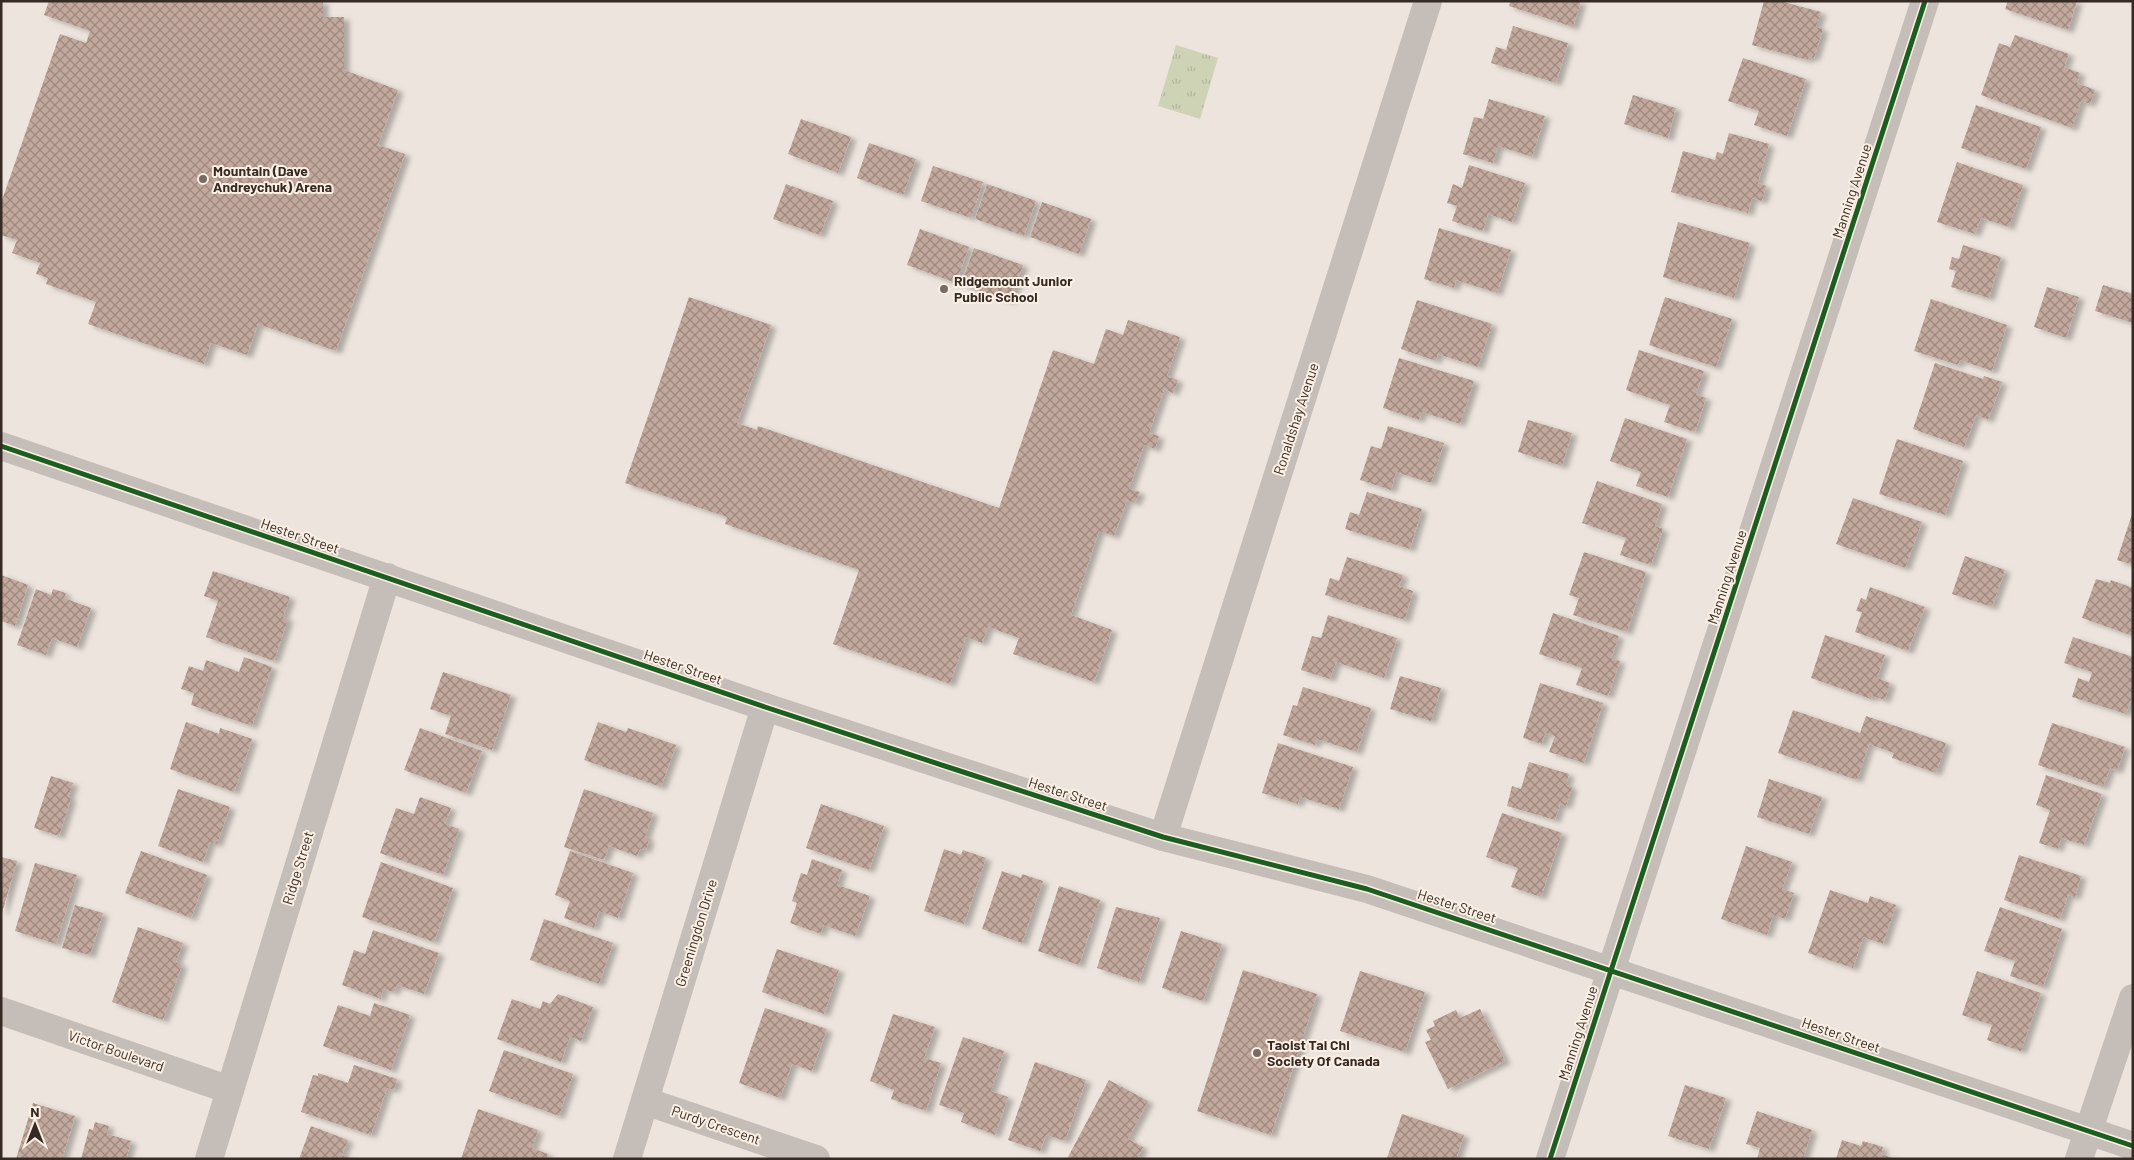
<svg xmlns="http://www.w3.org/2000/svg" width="2134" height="1160" viewBox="0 0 2134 1160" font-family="Barlow,sans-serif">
	<defs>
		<pattern id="park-tufts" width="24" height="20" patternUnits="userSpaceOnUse" patternTransform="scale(1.25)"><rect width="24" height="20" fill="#ced3b5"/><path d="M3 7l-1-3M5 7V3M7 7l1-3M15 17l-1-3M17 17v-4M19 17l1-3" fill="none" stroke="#b2b59c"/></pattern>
		<pattern id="building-cross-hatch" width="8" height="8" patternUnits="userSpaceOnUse" patternTransform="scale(1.25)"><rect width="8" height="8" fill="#c2a89d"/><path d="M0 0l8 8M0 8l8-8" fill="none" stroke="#9e8980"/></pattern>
		<filter id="shadow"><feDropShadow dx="5.5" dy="3" stdDeviation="2.5" flood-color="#0004"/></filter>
	</defs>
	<rect width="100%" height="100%" fill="#ede5dd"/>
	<polygon fill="url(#park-tufts)" points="1176,45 1218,58 1200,119 1158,106"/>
	<g fill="url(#building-cross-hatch)" filter="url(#shadow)">
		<polygon points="49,1 323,1 323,17 344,17 344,70 398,90 378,145 405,154 336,351 258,324 247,355 211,343 204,364 88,324 96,302 46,284 48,278 36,274 40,263 12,253 17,240 1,235 1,203 60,34 86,43 90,31 44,15"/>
		<polygon points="1510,1 1581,1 1573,27 1509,6"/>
		<polygon points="1764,1 1780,1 1821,12 1816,27 1823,29 1814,58 1809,57 1808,60 1752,45"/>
		<polygon points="2008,1 2077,1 2068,30 2005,9"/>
		<polygon points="1513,26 1568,43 1556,83 1491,63 1496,47 1506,50"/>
		<polygon points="2015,35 2069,54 2064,67 2080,73 2077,83 2095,90 2090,104 2081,101 2072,128 1981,95 1999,43 2010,47"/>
		<polygon points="1743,58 1806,79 1787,136 1754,125 1759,111 1728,101"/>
		<polygon points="1633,95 1676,108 1668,138 1624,124"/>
		<polygon points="1489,99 1545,116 1532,157 1498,146 1493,163 1463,154 1474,117 1483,119"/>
		<polygon points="1976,105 2041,127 2026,169 1961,148"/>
		<polygon points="801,119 851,137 838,173 788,154"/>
		<polygon points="1729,133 1769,144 1758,183 1766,186 1762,201 1752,198 1748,213 1671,192 1683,151 1715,160 1717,152 1723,154"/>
		<polygon points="869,143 916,159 903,195 857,178"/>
		<polygon points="1957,162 2023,185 2009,227 1981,218 1975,234 1937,222"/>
		<polygon points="1469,165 1525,183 1512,222 1488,214 1483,231 1452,221 1457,206 1447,203 1453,184 1462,188"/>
		<polygon points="933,166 983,182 971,218 921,201"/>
		<polygon points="786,184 833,201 820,235 773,219"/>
		<polygon points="987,184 1036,201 1024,236 975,219"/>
		<polygon points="1042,202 1091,219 1079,254 1030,237"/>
		<polygon points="1678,222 1750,243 1734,298 1663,277"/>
		<polygon points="1439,228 1511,250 1497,293 1456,280 1454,288 1424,279"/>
		<polygon points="920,229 969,247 956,283 907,265"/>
		<polygon points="1963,245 2001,257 1989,298 1951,287 1956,271 1949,269 1952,257 1959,259"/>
		<polygon points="974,248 1023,265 1010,301 961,284"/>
		<polygon points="2103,285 2133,294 2133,323 2095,311"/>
		<polygon points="2047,287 2079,297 2066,338 2034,327"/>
		<polygon points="689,297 771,325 737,423 757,430 758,426 999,508 1053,350 1094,364 1106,329 1123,335 1128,320 1180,337 1167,376 1178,380 1173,393 1164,389 1149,433 1159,436 1155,449 1144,445 1129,489 1140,492 1135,503 1127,500 1114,536 1099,531 1071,615 1112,630 1094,682 1013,654 1019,638 988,627 982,643 966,637 950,684 833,644 859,570 725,524 727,517 625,483"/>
		<polygon points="1665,297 1732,319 1716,367 1649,345"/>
		<polygon points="1931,299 2007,325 1992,371 1960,360 1958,365 1914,351"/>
		<polygon points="1417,300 1492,324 1478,367 1438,354 1436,361 1401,349"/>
		<polygon points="1639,350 1704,371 1696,394 1706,398 1695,432 1664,422 1670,405 1626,390"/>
		<polygon points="1399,358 1474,381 1460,424 1422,412 1419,420 1383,408"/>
		<polygon points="1935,363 1983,379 1984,376 2002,382 1988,420 1976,415 1964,447 1913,429"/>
		<polygon points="1625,418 1687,439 1668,497 1636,486 1641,472 1610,461"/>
		<polygon points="1528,420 1572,433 1562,466 1518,452"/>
		<polygon points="1388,426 1444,443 1431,483 1396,472 1391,490 1360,480 1371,446 1381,449"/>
		<polygon points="1897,439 1963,461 1945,515 1879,494"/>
		<polygon points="1597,481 1662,504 1655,526 1663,529 1651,565 1620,555 1626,538 1582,523"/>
		<polygon points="1367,492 1422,509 1410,549 1345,529 1350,512 1359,515"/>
		<polygon points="1853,498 1922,522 1905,568 1836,544"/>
		<polygon points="2132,514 2133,514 2133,565 2117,560"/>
		<polygon points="1584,552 1646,572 1627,632 1573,615 1579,598 1569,595"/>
		<polygon points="1965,556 2005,570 1992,607 1952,594"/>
		<polygon points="1347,557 1403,575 1399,586 1413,591 1405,620 1325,595 1330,578 1339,581"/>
		<polygon points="213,571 290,597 283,617 288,619 274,661 206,637 218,601 204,596"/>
		<polygon points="1,575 28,585 15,626 1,621"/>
		<polygon points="2096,579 2110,583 2111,580 2133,588 2133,636 2082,618"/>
		<polygon points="1870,587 1925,607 1908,651 1855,632 1862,612 1856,611 1861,598 1866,600"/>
		<polygon points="36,589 51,595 53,589 66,593 64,598 91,608 77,647 52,638 46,655 17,645"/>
		<polygon points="1553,613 1619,636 1611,658 1620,661 1608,696 1576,685 1582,668 1539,654"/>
		<polygon points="1328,615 1397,638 1384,678 1336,662 1330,679 1301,670 1312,636 1321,638"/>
		<polygon points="1825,635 1885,655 1877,678 1890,683 1885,700 1872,696 1871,699 1811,678"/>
		<polygon points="2073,637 2133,657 2133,694 2126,714 2072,697 2078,678 2089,682 2092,672 2064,663"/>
		<polygon points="244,657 272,667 252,726 191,705 194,693 181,689 189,666 203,671 206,660 239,672"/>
		<polygon points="443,672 511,695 492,750 445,734 451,716 430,709"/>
		<polygon points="1400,676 1441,688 1431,721 1390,709"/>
		<polygon points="1540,683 1603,703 1584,763 1549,752 1555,736 1545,733 1542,744 1523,738"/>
		<polygon points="1303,687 1371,708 1357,752 1317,739 1315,745 1283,735 1293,705 1297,706"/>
		<polygon points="1793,710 1860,733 1866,716 1946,743 1936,773 1892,758 1894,753 1869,744 1857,780 1778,753"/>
		<polygon points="186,722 219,734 220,728 252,739 234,792 170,769"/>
		<polygon points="598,722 626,732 628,728 676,745 661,787 584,760"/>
		<polygon points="2052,723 2125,747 2117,771 2110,768 2103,787 2038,765"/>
		<polygon points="420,728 482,751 466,793 404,770"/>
		<polygon points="1278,743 1353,767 1339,809 1300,797 1298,804 1262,793"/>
		<polygon points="1529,762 1569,774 1566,785 1572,787 1566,806 1560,804 1555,820 1507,806 1512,786 1521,789"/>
		<polygon points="2046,775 2102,794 2084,845 2061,838 2058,849 2039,843 2050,810 2036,805"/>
		<polygon points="51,776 73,783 68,797 71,798 59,836 34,828"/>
		<polygon points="1769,779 1822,797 1809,834 1757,817"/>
		<polygon points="178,789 230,807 217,844 210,842 203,862 158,846"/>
		<polygon points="584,789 653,813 645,837 649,839 646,850 640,849 637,856 609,846 604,860 564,847"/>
		<polygon points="420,797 451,808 445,824 459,829 443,875 380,853 396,808 414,814"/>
		<polygon points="821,804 884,826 869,870 806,848"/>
		<polygon points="1502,813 1562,833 1541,897 1511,887 1518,868 1486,857"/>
		<polygon points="1746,846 1792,862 1782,889 1794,893 1785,919 1773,915 1767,935 1721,919"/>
		<polygon points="944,849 961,855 963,850 986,858 964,924 924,911"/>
		<polygon points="141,851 207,875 191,918 125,893"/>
		<polygon points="570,851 633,873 618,918 599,911 594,928 564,918 570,901 555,895"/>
		<polygon points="2019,855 2081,876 2075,897 2068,895 2060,919 2004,900"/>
		<polygon points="1,857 17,861 2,913 1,913"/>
		<polygon points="812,859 842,870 837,885 870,896 855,936 823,925 821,934 790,923 797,903 792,901 801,873 807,875"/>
		<polygon points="381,862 453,888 434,942 362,917"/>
		<polygon points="35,863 77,875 56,944 15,931"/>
		<polygon points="1002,871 1021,878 1022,874 1043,881 1022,943 982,929"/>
		<polygon points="1059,886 1100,900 1079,965 1038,951"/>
		<polygon points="1830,890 1868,903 1870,896 1896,905 1883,944 1863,937 1853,968 1808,953"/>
		<polygon points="75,905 103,913 90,955 62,948"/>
		<polygon points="1116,907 1160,918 1139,982 1097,968"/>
		<polygon points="2000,907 2062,929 2043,987 2010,976 2015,961 1984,951"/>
		<polygon points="544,919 613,943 599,984 530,960"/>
		<polygon points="138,927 183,943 176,962 182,965 163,1020 112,1002"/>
		<polygon points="373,930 439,953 424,994 397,985 394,992 383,989 381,999 342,985 354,950 365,954"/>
		<polygon points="1181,931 1222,944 1203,1001 1162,988"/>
		<polygon points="777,949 839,970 824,1014 762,992"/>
		<polygon points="1243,970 1317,994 1271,1135 1197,1111"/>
		<polygon points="1360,971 1425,992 1405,1052 1340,1031"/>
		<polygon points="1977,971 2041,993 2021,1051 1987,1040 1992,1025 1962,1015"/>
		<polygon points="558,994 593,1007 581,1041 570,1037 561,1062 497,1039 512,999 540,1009 543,1001 550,1004"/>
		<polygon points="374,1003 410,1015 391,1070 323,1046 338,1005 370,1016"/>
		<polygon points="765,1008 827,1029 812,1071 792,1064 780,1098 739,1083"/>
		<polygon points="1480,1009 1505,1061 1448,1089 1425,1042 1431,1040 1426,1030 1435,1026 1433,1021 1456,1010 1460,1018"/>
		<polygon points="893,1014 935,1027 924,1058 941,1063 926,1111 891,1099 894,1090 870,1081"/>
		<polygon points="963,1037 1004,1051 991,1091 1008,1097 995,1135 961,1122 964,1113 939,1105"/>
		<polygon points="504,1050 573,1074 559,1116 489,1091"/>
		<polygon points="1035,1062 1086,1080 1065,1141 1046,1135 1040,1151 1008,1140"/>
		<polygon points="354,1065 397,1079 394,1090 387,1088 371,1135 301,1112 313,1075 318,1076 318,1073 348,1083"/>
		<polygon points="1109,1080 1148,1101 1128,1139 1143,1147 1137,1159 1071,1159 1068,1157"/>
		<polygon points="1685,1085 1726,1098 1709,1149 1668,1136"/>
		<polygon points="33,1103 75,1116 62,1159 16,1159"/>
		<polygon points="478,1109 538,1130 532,1148 548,1154 546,1159 461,1159"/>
		<polygon points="1757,1111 1812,1130 1803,1159 1757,1159 1760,1148 1746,1144"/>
		<polygon points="1402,1114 1464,1135 1456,1159 1387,1158"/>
		<polygon points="95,1122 109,1126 107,1134 131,1141 126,1159 81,1159 89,1129 93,1130"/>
		<polygon points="311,1126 348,1140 342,1155 352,1159 299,1159"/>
		<polygon points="1842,1140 1861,1146 1863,1141 1883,1147 1881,1154 1895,1159 1836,1159"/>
	</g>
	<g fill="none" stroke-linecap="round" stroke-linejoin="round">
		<g stroke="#c5bdb7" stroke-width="28">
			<polyline points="1163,837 1428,1"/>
			<polyline points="1,1011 230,1090"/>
			<polyline points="645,1101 816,1159"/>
			<polyline points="209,1159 387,577"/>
			<polyline points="627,1159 765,707"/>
			<polyline points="1550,1159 1925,1"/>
			<polyline points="2079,1159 2133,998"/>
		</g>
		<polyline stroke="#c5bdb7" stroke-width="28" points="1,446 765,707 954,769 1163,837 1367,889 2133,1146"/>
		<defs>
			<g id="cycleway">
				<polyline points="1,446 765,707 954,769 1163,837 1367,889 2133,1146"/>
				<polyline points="1550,1159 1925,1"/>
			</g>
		</defs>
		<use href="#cycleway" stroke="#fbf0e3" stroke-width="8"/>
		<use href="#cycleway" stroke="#1b5e20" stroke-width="5"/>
	</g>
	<g fill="#766b65" stroke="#fbf0e3" stroke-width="2">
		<circle cx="203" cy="179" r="5"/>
		<circle cx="944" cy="289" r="5"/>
		<circle cx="1257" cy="1053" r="5"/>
	</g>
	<g text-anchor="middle" stroke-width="4" stroke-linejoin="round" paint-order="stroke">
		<g font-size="14" font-weight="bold" fill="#362a25" stroke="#fbf0e3" text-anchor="start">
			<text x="213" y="176">Mountain (Dave<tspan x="213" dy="16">Andreychuk) Arena</tspan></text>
			<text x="954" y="286">Ridgemount Junior<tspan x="954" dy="16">Public School</tspan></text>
			<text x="1267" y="1050">Taoist Tai Chi<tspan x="1267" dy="16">Society Of Canada</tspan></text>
		</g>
		<g font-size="14" fill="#362a25" stroke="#fbf0e3">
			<text transform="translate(1852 191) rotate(-72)" y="5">Manning Avenue</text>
			<text transform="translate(1296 419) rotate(-72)" y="5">Ronaldshay Avenue</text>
			<text transform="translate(300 536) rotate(19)" y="5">Hester Street</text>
			<text transform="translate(1727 577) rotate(-72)" y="5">Manning Avenue</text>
			<text transform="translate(683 667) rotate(19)" y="5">Hester Street</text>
			<text transform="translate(1068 794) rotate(18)" y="5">Hester Street</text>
			<text transform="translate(298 868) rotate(-73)" y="5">Ridge Street</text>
			<text transform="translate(1457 906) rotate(18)" y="5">Hester Street</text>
			<text transform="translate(696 933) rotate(-73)" y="5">Greeningdon Drive</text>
			<text transform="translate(1578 1033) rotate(-72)" y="5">Manning Avenue</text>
			<text transform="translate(1841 1035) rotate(19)" y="5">Hester Street</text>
			<text transform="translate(116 1051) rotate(19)" y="5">Victor Boulevard</text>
			<text transform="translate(716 1125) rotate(19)" y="5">Purdy Crescent</text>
		</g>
	</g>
	<rect width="2134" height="1160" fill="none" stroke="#362a25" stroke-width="5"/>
	<g transform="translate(35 1125)" stroke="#fbf0e3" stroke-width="4" paint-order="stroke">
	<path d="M0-4L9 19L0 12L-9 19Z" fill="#362a25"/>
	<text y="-8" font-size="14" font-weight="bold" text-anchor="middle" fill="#362a25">N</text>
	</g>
</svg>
